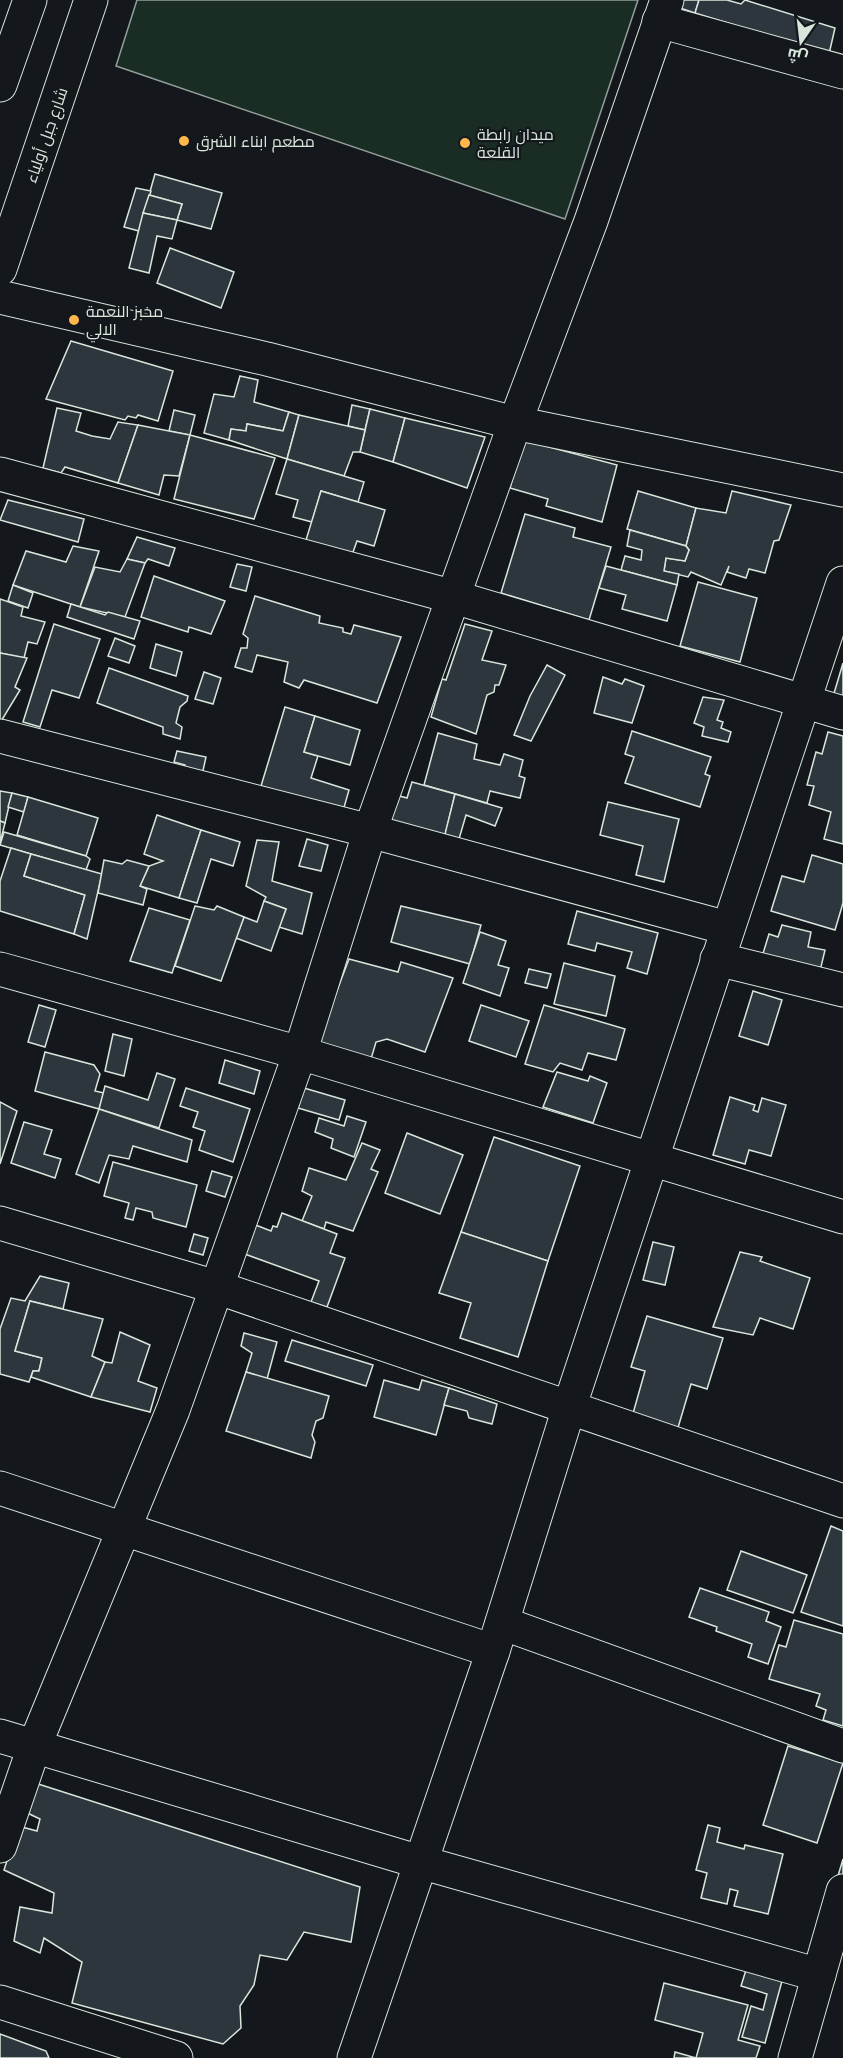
<svg xmlns="http://www.w3.org/2000/svg" width="843" height="2058" viewBox="0 0 843 2058" font-family="'Varela Round',Cairo,sans-serif">
	<rect width="100%" height="100%" fill="#14181c"/>
	<polygon fill="#1a2d24" stroke="#939e99" stroke-width="1.5" points="137,0 638,0 565,219 116,66"/>
	<g fill="#2c363c" stroke="#d8e6dc" stroke-width="1.5">
		<polygon points="680,0 699,0 695,13 677,7"/>
		<polygon points="699,0 727,0 741,4 745,0 835,28 829,54 695,13"/>
		<polygon points="155,174 222,193 211,229 177,220 182,204 149,195"/>
		<polygon points="136,188 151,191 139,231 124,227"/>
		<polygon points="149,195 182,204 177,220 143,213"/>
		<polygon points="143,213 177,220 172,239 157,236 149,273 129,268"/>
		<polygon points="170,248 234,272 221,308 157,283"/>
		<polygon points="71,341 173,371 158,421 138,415 136,418 128,416 125,420 46,399"/>
		<polygon points="240,376 258,380 254,402 289,412 283,431 247,424 246,431 231,429 229,440 204,433 214,394 234,397"/>
		<polygon points="352,405 370,409 365,430 348,426"/>
		<polygon points="57,408 81,413 76,431 92,436 110,439 118,422 138,425 118,483 65,467 61,473 43,468"/>
		<polygon points="370,409 405,418 393,462 360,452"/>
		<polygon points="174,410 195,415 190,435 169,431"/>
		<polygon points="289,412 299,415 287,459 229,440 231,429 246,431 247,424 283,431"/>
		<polygon points="299,415 365,430 360,452 353,452 344,476 287,459"/>
		<polygon points="405,418 485,437 467,488 393,462"/>
		<polygon points="138,425 190,435 179,476 164,475 159,495 118,483"/>
		<polygon points="190,435 275,458 254,519 174,499"/>
		<polygon points="523,440 617,465 602,522 546,506 548,499 510,488"/>
		<polygon points="287,459 364,482 358,502 321,491 312,522 293,517 298,500 276,494"/>
		<polygon points="321,491 385,510 374,546 357,541 352,555 306,540"/>
		<polygon points="638,491 696,508 686,546 627,529"/>
		<polygon points="732,491 791,505 779,540 774,541 765,573 749,569 746,578 727,572 729,566 721,585 691,572 688,577 664,571 666,558 685,561 689,550 686,546 696,508 726,513"/>
		<polygon points="8,500 84,519 78,542 0,520"/>
		<polygon points="525,514 575,528 573,537 611,547 589,620 501,593"/>
		<polygon points="630,530 686,546 689,550 685,561 666,558 664,571 679,574 677,585 621,570 625,556 641,560 642,550 627,546"/>
		<polygon points="137,537 175,548 169,566 148,559 145,563 127,559"/>
		<polygon points="73,546 99,551 80,607 13,585 26,551 66,562"/>
		<polygon points="127,559 145,563 125,617 80,607 95,567 120,572"/>
		<polygon points="237,564 252,567 246,591 230,587"/>
		<polygon points="606,566 677,585 667,621 622,609 626,595 599,588"/>
		<polygon points="154,576 225,601 211,634 189,627 188,632 141,617"/>
		<polygon points="698,582 757,598 740,662 680,646"/>
		<polygon points="13,585 33,593 28,608 8,601"/>
		<polygon points="255,596 320,616 319,623 343,628 343,632 351,634 354,625 401,637 377,703 304,680 299,688 284,682 288,662 257,655 252,672 235,667 241,648 247,648 248,638 243,634"/>
		<polygon points="0,599 23,607 21,616 45,622 37,644 28,642 24,658 0,653"/>
		<polygon points="71,604 105,615 108,612 140,621 134,639 67,617"/>
		<polygon points="54,624 100,639 79,698 52,690 40,727 23,722"/>
		<polygon points="465,624 492,631 482,660 506,665 499,685 495,685 494,692 487,695 476,734 431,717 442,679 446,680"/>
		<polygon points="115,638 135,646 129,663 108,656"/>
		<polygon points="156,644 182,652 176,676 150,668"/>
		<polygon points="0,653 27,658 15,687 20,690 0,723"/>
		<polygon points="843,663 843,703 832,700"/>
		<polygon points="547,665 565,675 531,741 514,735 530,696"/>
		<polygon points="109,668 188,696 187,701 180,707 176,723 182,727 180,739 163,734 163,727 97,703"/>
		<polygon points="204,672 221,678 213,704 195,699"/>
		<polygon points="603,677 622,684 625,679 644,686 632,723 594,713"/>
		<polygon points="703,697 724,700 717,720 723,722 721,728 731,732 728,742 702,736 704,727 694,723"/>
		<polygon points="285,707 315,716 304,752 318,756 311,778 349,790 343,811 261,786"/>
		<polygon points="315,716 360,730 350,765 304,752"/>
		<polygon points="632,731 711,757 705,774 710,776 700,807 625,783 634,757 625,754"/>
		<polygon points="828,732 843,736 843,844 824,839 831,812 809,805 814,786 807,785 816,752 822,754"/>
		<polygon points="438,733 477,744 474,759 500,765 504,754 523,760 519,776 525,778 520,798 490,791 487,803 424,785"/>
		<polygon points="177,751 206,757 202,775 183,770 185,765 174,762"/>
		<polygon points="412,782 455,794 444,840 389,824 396,795 407,798"/>
		<polygon points="0,791 12,793 5,823 0,821"/>
		<polygon points="12,793 28,797 24,812 8,807"/>
		<polygon points="455,794 502,808 495,826 466,815 459,839 445,834"/>
		<polygon points="28,797 98,818 86,856 17,835"/>
		<polygon points="608,802 679,819 664,882 636,875 643,846 600,835"/>
		<polygon points="157,815 201,830 179,898 140,886 149,866 163,861 144,854"/>
		<polygon points="0,821 5,823 0,843"/>
		<polygon points="201,830 240,842 233,866 211,859 197,903 179,898"/>
		<polygon points="4,832 86,856 90,859 86,870 0,845"/>
		<polygon points="307,839 328,845 321,871 299,866"/>
		<polygon points="257,840 279,842 272,881 312,893 302,934 279,927 286,909 264,901 266,897 246,886"/>
		<polygon points="11,848 31,854 24,876 85,895 74,934 0,911 0,881"/>
		<polygon points="31,854 102,874 87,939 74,934 85,895 24,876"/>
		<polygon points="812,855 843,864 843,903 835,930 771,911 782,876 804,882"/>
		<polygon points="104,860 122,864 127,860 149,866 140,886 147,889 143,905 98,893"/>
		<polygon points="264,901 286,909 271,951 236,938 244,917 257,922"/>
		<polygon points="195,906 214,910 217,906 244,917 221,981 175,966"/>
		<polygon points="401,906 481,925 470,964 391,942"/>
		<polygon points="149,908 190,920 172,973 130,961"/>
		<polygon points="577,911 658,933 647,974 627,968 632,952 597,943 595,951 568,944"/>
		<polygon points="782,925 811,932 808,947 825,950 820,971 761,960 769,934 778,937"/>
		<polygon points="480,932 506,941 498,965 509,968 500,996 463,983"/>
		<polygon points="349,959 398,972 401,962 453,978 425,1052 387,1039 376,1042 371,1059 317,1043"/>
		<polygon points="564,963 615,976 606,1016 554,1004"/>
		<polygon points="529,969 551,974 547,988 525,983"/>
		<polygon points="753,991 782,1000 768,1045 739,1036"/>
		<polygon points="39,1005 56,1010 45,1047 28,1042"/>
		<polygon points="481,1005 529,1021 516,1057 469,1041"/>
		<polygon points="544,1005 625,1029 616,1060 588,1053 582,1070 560,1063 553,1072 525,1064"/>
		<polygon points="113,1034 132,1039 124,1076 105,1071"/>
		<polygon points="45,1052 94,1065 100,1074 95,1091 104,1093 99,1109 35,1091"/>
		<polygon points="225,1060 260,1071 254,1094 219,1083"/>
		<polygon points="557,1072 588,1081 590,1076 607,1083 593,1123 543,1107"/>
		<polygon points="157,1073 175,1079 159,1128 99,1109 105,1086 148,1100"/>
		<polygon points="186,1088 250,1109 233,1162 199,1150 205,1131 193,1127 198,1112 180,1106"/>
		<polygon points="304,1088 345,1100 339,1120 298,1108"/>
		<polygon points="730,1097 755,1105 753,1110 758,1112 762,1098 786,1105 771,1156 749,1150 745,1164 713,1155"/>
		<polygon points="0,1102 17,1111 0,1164"/>
		<polygon points="99,1109 192,1140 187,1162 133,1146 129,1159 109,1155 99,1183 76,1174"/>
		<polygon points="347,1116 366,1122 354,1157 331,1148 333,1139 315,1132 319,1118 344,1126"/>
		<polygon points="24,1122 52,1130 44,1154 61,1159 55,1178 11,1163"/>
		<polygon points="407,1133 463,1155 440,1214 385,1193"/>
		<polygon points="494,1137 580,1166 548,1261 461,1232"/>
		<polygon points="362,1143 380,1150 371,1169 378,1172 353,1231 326,1222 324,1229 302,1221 312,1196 302,1191 309,1168 346,1180"/>
		<polygon points="113,1162 197,1185 186,1227 153,1218 152,1212 136,1208 133,1220 125,1218 129,1203 104,1196"/>
		<polygon points="212,1171 232,1177 225,1197 206,1191"/>
		<polygon points="282,1213 337,1234 330,1253 345,1258 327,1307 311,1302 319,1281 242,1253 253,1224 271,1231 273,1226 277,1227"/>
		<polygon points="461,1232 548,1261 518,1357 460,1338 471,1303 439,1293"/>
		<polygon points="194,1234 208,1238 203,1255 189,1251"/>
		<polygon points="653,1242 674,1247 665,1285 643,1280"/>
		<polygon points="740,1252 762,1257 760,1261 810,1278 793,1329 760,1318 753,1335 713,1327"/>
		<polygon points="40,1276 69,1283 63,1309 30,1301 15,1351 42,1358 39,1371 33,1371 29,1382 0,1374 0,1329 11,1298 25,1301"/>
		<polygon points="30,1301 103,1319 92,1356 105,1362 91,1397 31,1377 33,1371 39,1371 42,1358 15,1351"/>
		<polygon points="647,1316 723,1338 707,1389 691,1384 677,1431 632,1417 645,1371 631,1367"/>
		<polygon points="120,1332 150,1345 138,1381 157,1388 150,1412 91,1397 105,1362 112,1363"/>
		<polygon points="244,1333 277,1342 267,1379 246,1372 252,1353 241,1346"/>
		<polygon points="292,1340 373,1365 366,1386 285,1361"/>
		<polygon points="246,1372 329,1396 323,1418 316,1421 312,1435 315,1442 311,1458 226,1431"/>
		<polygon points="384,1380 419,1390 422,1380 449,1388 436,1435 374,1417"/>
		<polygon points="449,1388 497,1404 492,1424 469,1418 467,1411 444,1405"/>
		<polygon points="831,1526 843,1531 843,1626 801,1612"/>
		<polygon points="741,1551 807,1575 793,1613 727,1590"/>
		<polygon points="700,1588 769,1612 766,1621 781,1627 768,1664 748,1657 752,1644 716,1631 717,1627 689,1617"/>
		<polygon points="794,1620 843,1634 843,1726 823,1720 826,1710 816,1706 820,1694 769,1679 779,1645 786,1647"/>
		<polygon points="788,1746 843,1763 817,1843 763,1825"/>
		<polygon points="32,1782 360,1887 351,1942 304,1932 287,1960 260,1955 254,1985 240,2006 241,2028 223,2044 72,2003 82,1962 44,1938 40,1953 14,1941 20,1907 52,1913 54,1893 4,1870 18,1826 37,1831 40,1819 21,1810"/>
		<polygon points="708,1825 720,1828 717,1842 744,1849 745,1845 783,1854 768,1914 734,1906 738,1891 730,1889 727,1904 701,1898 707,1873 696,1870"/>
		<polygon points="843,1859 843,1877 838,1876"/>
		<polygon points="746,1970 782,1981 765,2043 742,2037 751,2006 763,2010 767,1994 741,1986"/>
		<polygon points="664,1983 748,2005 738,2040 760,2046 756,2058 674,2058 675,2052 696,2058 703,2033 655,2020"/>
		<polygon points="0,2034 46,2051 49,2058 0,2058"/>
	</g>
	<g fill="none" stroke-linecap="round" stroke-linejoin="round">
		<defs>
			<g id="minor">
				<polyline points="659,21 843,72"/>
				<polyline points="0,297 267,359 515,423 843,490"/>
				<polyline points="0,474 454,597 843,713"/>
				<polyline points="0,736 370,831 727,928"/>
				<polyline points="717,959 843,990"/>
				<polyline points="0,969 300,1053 843,1217"/>
				<polyline points="0,1223 216,1287 843,1501"/>
				<polyline points="0,1488 493,1651"/>
				<polyline points="502,1623 843,1746"/>
				<polyline points="0,1736 420,1862 819,1975"/>
				<polyline points="0,1846 34,1747 173,1410 300,1053 370,831 515,423 591,221 667,0"/>
				<polyline points="0,2002 176,2058"/>
				<polyline points="354,2058 493,1651 569,1408 843,583"/>
				<polyline points="795,2058 843,1891"/>
			</g>
			<g id="major">
				<polyline points="0,85 30,0"/>
				<polyline points="0,269 91,0"/>
			</g>
		</defs>
		<use href="#minor" stroke="#d8e6dc" stroke-width="35"/>
		<use href="#major" stroke="#d8e6dc" stroke-width="35"/>
		<use href="#minor" stroke="#14181c" stroke-width="33"/>
		<use href="#major" stroke="#14181c" stroke-width="33"/>
	</g>
	<g fill="#ffb74d" stroke="#14181c" stroke-width="2">
		<circle cx="184" cy="141" r="6"/>
		<circle cx="465" cy="143" r="6"/>
		<circle cx="74" cy="320" r="6"/>
	</g>
	<g text-anchor="middle" stroke-width="4.5" stroke-linejoin="round" paint-order="stroke">
		<g font-size="16" fill="#d8e6dc" stroke="#14181c" text-anchor="start">
			<text x="477" y="140">ميدان رابطة<tspan x="477" dy="18">القلعة</tspan></text>
			<text x="196" y="147">مطعم ابناء الشرق</text>
			<text x="86" y="317">مخبز النعمة<tspan x="86" dy="18">الالي</tspan></text>
		</g>
		<g font-size="16" fill="#d8e6dc" stroke="#14181c">
			<text transform="translate(46 135) rotate(-71)" y="6">شارع جبل أولياء</text>
		</g>
	</g>
	<g transform="translate(801 42) rotate(194)" stroke="#14181c" stroke-width="4.5" paint-order="stroke">
	<path d="M0-4.5L10 22L0 15L-10 22Z" fill="#d8e6dc"/>
	<text y="-9" font-size="16" font-weight="bold" text-anchor="middle" fill="#d8e6dc">ش</text>
	</g>
</svg>
